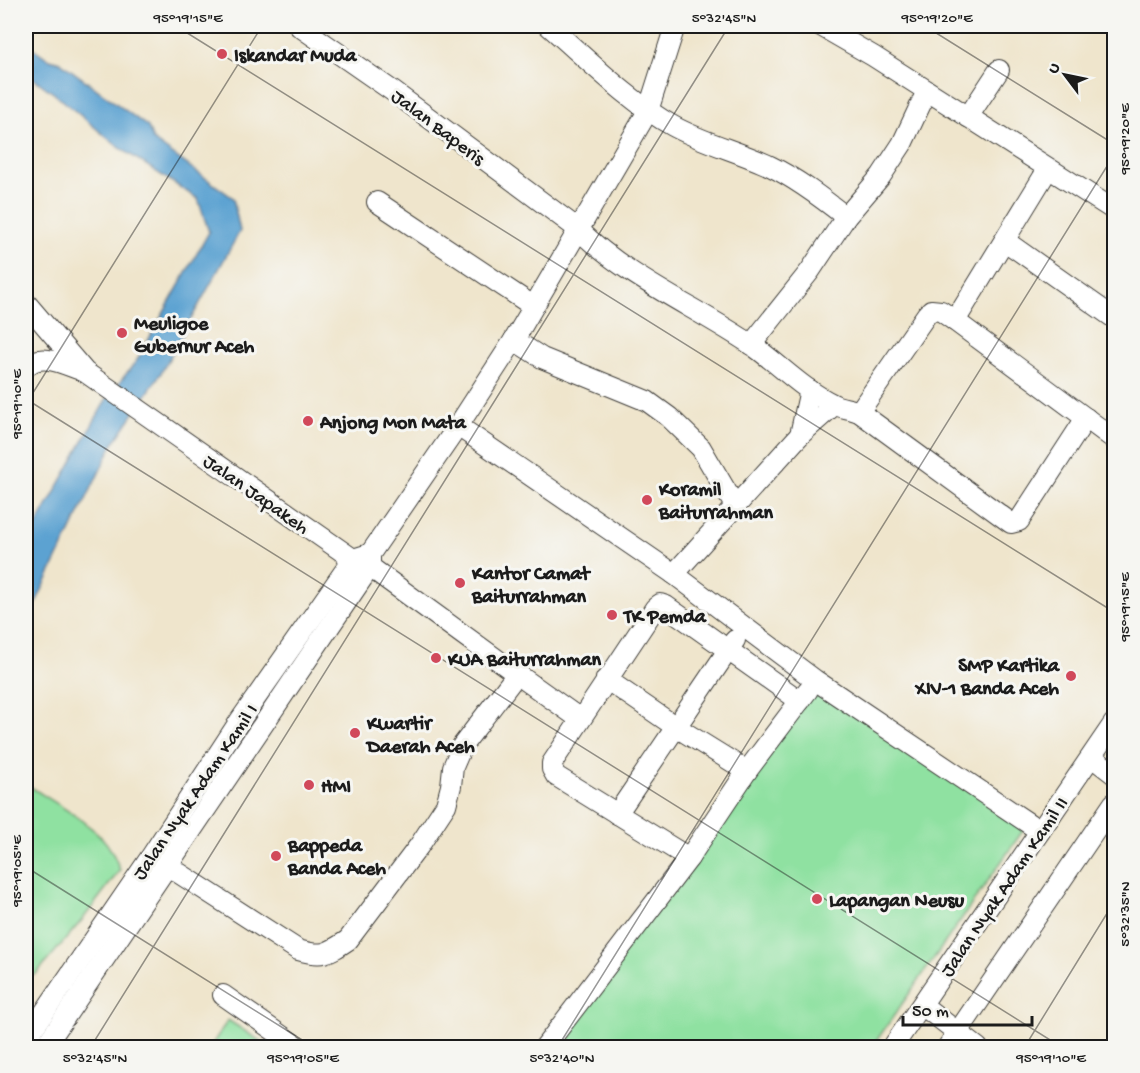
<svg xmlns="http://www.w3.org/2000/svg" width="1140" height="1073" viewBox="0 0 1140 1073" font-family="'Gochi Hand',sans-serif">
	<rect width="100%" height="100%" fill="#f6f6f2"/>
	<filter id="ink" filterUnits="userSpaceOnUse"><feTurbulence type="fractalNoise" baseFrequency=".0167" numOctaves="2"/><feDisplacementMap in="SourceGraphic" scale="12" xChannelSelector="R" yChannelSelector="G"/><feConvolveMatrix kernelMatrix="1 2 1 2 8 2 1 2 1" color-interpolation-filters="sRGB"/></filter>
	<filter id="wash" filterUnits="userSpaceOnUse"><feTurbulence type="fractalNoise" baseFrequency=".008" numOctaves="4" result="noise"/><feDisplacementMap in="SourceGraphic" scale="24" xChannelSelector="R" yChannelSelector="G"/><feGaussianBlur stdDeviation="1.35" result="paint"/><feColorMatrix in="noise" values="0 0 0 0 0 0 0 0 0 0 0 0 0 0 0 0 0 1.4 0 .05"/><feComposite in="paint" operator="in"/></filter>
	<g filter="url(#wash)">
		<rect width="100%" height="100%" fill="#efe5cc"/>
		<g fill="#8fe1a1" stroke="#567e5e" stroke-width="1.5">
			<polygon points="818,676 1027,825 872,1047 545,1048"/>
			<path d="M26 784C49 799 83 818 102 838 111 847 116 859 120 870L83 919 36 974 26 976Z"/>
			<polygon points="228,1020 269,1047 213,1047 211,1046"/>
		</g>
		<polygon fill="#5ca2d1" stroke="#3c5f76" stroke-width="1.5" points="26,43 47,58 60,62 148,127 153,140 233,198 240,231 161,373 113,444 26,623 26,544 106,400 137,360 209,232 198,199 117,146 56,95 26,73"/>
	</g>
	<g filter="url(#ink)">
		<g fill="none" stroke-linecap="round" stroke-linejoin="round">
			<defs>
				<g id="minor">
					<path d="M299 26 394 92 578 229C627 278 694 306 752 345 779 364 803 390 833 404 840 408 850 408 859 412L1011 523 1019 521 1086 418"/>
					<path d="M549 26C586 58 630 102 673 126 704 143 738 151 770 166 797 179 822 198 846 217"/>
					<polyline points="821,26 873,56 1114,210"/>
					<polyline points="968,117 999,70"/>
					<polyline points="377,202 533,306"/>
					<polyline points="1005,241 1114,318"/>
					<path d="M26 303 85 372 353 559 370 567 517 674 462 746 453 767 451 786 446 805 419 846 348 940C327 954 322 957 298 950L168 866"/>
					<polyline points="955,321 1048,169"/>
					<polyline points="514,340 542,358 647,401 669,417 701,448 735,506"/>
					<polyline points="751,345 810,271 846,217 881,176 902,144 927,91"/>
					<path d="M26 367C41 351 65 365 83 371"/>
					<polyline points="859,412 927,314 931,310 941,311 955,321 1114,439"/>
					<polyline points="458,426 674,574 815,680 1040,831"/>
					<polyline points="800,435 810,390"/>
					<polyline points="674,574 800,435 834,405"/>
					<polyline points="517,674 580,719"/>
					<polyline points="606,679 676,727 747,771"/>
					<polyline points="1092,757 1114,774"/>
					<polyline points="617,814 735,640"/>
					<polyline points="689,858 556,776 552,769 552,763 655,608 660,604 666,606 800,701"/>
					<polyline points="223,995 299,1048"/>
					<polyline points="922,1005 978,1048"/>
					<polyline points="26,1039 150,858 241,719 353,559 366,555"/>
					<polyline points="44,1048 370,567 370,554 458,426 514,340 648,111 675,26"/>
					<polyline points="544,1048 689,858 747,771 808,690"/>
					<polyline points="892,1048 1114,723"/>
					<polyline points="947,1048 1114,803"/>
				</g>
			</defs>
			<use href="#minor" stroke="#3c3a36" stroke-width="22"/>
			<use href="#minor" stroke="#fff" stroke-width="20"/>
		</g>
	</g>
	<path fill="none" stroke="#1c1c1c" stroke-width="1.5" stroke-opacity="0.45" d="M176 26 1114 612M925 26 1114 144M26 399 1063 1048M26 404 262 26M26 867 315 1048M90 1048 729 26M557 1048 1114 155M1024 1048 1114 902"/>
	<g fill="#d1495b" stroke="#f6f6f2" stroke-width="2">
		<circle cx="222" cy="54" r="6"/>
		<circle cx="122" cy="333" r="6"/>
		<circle cx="308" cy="421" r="6"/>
		<circle cx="647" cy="500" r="6"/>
		<circle cx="460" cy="583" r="6"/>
		<circle cx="612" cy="615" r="6"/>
		<circle cx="436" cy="658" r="6"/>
		<circle cx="1071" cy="676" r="6"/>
		<circle cx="355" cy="733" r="6"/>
		<circle cx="309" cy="785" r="6"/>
		<circle cx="276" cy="856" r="6"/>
		<circle cx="817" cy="899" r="6"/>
	</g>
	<g text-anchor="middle" stroke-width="6" stroke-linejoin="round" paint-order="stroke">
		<g font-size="20" font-weight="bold" fill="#1c1c1c" stroke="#f6f6f2" text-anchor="start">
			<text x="234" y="61">Iskandar Muda</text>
			<text x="134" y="329">Meuligoe<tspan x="134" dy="23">Gubernur Aceh</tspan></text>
			<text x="320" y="428">Anjong Mon Mata</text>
			<text x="659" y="495">Koramil<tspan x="659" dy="23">Baiturrahman</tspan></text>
			<text x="472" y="579">Kantor Camat<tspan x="472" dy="23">Baiturrahman</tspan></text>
			<text x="624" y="622">TK Pemda</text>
			<text x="448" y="665">KUA Baiturrahman</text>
			<text x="1059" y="671" text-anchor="end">SMP Kartika<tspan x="1059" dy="23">XIV-1 Banda Aceh</tspan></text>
			<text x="367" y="729">Kwartir<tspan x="367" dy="23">Daerah Aceh</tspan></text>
			<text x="321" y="792">HMI</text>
			<text x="288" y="851">Bappeda<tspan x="288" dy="23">Banda Aceh</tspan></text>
			<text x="829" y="906">Lapangan Neusu</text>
		</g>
		<g font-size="20" fill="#1c1c1c" stroke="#f6f6f2">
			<text transform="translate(439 126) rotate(37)" y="7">Jalan Baperis</text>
			<text transform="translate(257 493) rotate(35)" y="7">Jalan Japakeh</text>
			<text transform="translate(194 791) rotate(-56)" y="7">Jalan Nyak Adam Kamil I</text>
			<text transform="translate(1003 886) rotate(-56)" y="7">Jalan Nyak Adam Kamil II</text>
		</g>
	</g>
	<rect width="1140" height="1073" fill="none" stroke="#f6f6f2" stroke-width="66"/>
	<g transform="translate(1065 75) rotate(302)" stroke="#f6f6f2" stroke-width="4.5" paint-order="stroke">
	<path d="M0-4.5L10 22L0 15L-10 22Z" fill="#1c1c1c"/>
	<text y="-9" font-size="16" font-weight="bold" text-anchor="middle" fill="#1c1c1c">U</text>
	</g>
	<path d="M903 1016v9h129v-9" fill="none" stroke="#1c1c1c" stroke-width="3"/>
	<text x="912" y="1016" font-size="18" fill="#1c1c1c" stroke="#f6f6f2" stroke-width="4.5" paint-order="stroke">50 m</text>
	<rect x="33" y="33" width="1074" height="1007" fill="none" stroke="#1c1c1c" stroke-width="2"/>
	<g font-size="15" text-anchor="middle" fill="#1c1c1c">
		<text x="188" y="22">95°19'15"E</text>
		<text x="724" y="22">5°32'45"N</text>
		<text x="937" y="22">95°19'20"E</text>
		<text transform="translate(1124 139) rotate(-90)" y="5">95°19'20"E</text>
		<text transform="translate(16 404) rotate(-90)" y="5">95°19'10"E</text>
		<text transform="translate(1124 607) rotate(-90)" y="5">95°19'15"E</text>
		<text transform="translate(16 871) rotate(-90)" y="5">95°19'05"E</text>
		<text transform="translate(1124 914) rotate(-90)" y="5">5°32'35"N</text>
		<text x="95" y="1062">5°32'45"N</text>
		<text x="303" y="1062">95°19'05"E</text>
		<text x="562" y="1062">5°32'40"N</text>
		<text x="1051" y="1062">95°19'10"E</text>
	</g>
</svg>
